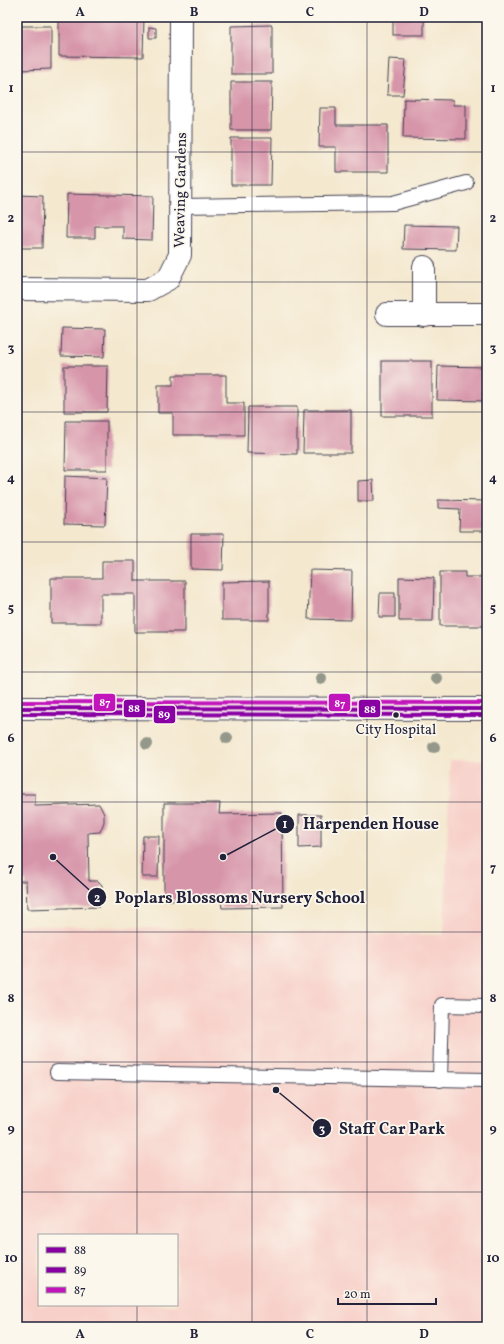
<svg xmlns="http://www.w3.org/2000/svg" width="504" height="1344" viewBox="0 0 504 1344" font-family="Vollkorn,serif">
	<rect width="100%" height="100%" fill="#fbf7ec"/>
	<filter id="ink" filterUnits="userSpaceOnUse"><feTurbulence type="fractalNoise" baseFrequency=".025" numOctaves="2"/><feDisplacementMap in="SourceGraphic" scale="8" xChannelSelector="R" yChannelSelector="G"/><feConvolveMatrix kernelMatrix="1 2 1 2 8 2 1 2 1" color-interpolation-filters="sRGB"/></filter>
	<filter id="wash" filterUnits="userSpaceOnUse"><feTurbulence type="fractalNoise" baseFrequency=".012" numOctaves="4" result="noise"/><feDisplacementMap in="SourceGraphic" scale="16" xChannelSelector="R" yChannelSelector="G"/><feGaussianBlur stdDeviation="0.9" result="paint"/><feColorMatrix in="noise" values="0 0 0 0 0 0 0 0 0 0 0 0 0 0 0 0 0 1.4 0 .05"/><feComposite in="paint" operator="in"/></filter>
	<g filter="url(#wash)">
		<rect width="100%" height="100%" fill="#f4e8cf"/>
		<path fill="#f7d0c9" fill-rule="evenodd" d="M450 760H487V1327H17V925L444 935ZM39 1235H177V1305H39Z"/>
		<g id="blocks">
			<g fill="#d795aa">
				<polygon points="59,17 144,17 143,57 59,56"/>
				<rect x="220" y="17" width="37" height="2"/>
				<rect x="393" y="17" width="31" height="18"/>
				<polygon points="272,25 272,74 231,74 231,26"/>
				<polygon points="17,26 51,26 51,69 17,70"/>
				<polygon points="149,27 156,28 156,38 149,38"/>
				<polygon points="389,59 406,60 403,95 387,95"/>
				<polygon points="231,82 272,82 271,130 231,130"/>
				<polygon points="404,99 453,100 453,105 466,105 466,139 403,138"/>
				<polygon points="320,108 336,108 336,125 388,125 388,172 336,172 336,147 319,147"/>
				<polygon points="231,138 272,138 271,185 231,185"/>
				<polygon points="67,194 153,196 152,240 123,239 123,226 95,226 95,238 66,238"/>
				<polygon points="17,195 43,196 42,248 17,248"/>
				<polygon points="404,225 457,226 456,250 403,249"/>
				<polygon points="62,328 105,329 104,357 61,356"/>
				<rect x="382" y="361" width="50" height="55"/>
				<polygon points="64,366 108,366 107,412 64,412"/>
				<polygon points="438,366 487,367 487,401 437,400"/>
				<polygon points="173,375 226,375 226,403 244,403 244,435 173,435 173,413 158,413 158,385 173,385"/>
				<polygon points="248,407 297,407 297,454 247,453"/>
				<polygon points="304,410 351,410 351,453 303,453"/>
				<polygon points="66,421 107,421 107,470 65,470"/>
				<polygon points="65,476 107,478 105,525 64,524"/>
				<polygon points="373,480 374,501 358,501 358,481"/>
				<polygon points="438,500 487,501 486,531 459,531 460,509 438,508"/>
				<polygon points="191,534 224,534 223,570 191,569"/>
				<polygon points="102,561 135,561 135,581 185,581 185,632 135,632 135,594 101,594 101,623 51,623 51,578 102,578"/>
				<polygon points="310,570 352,571 351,620 308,619"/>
				<polygon points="440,572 465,572 465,577 487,577 487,626 440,626"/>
				<polygon points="399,577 434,578 433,621 399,621"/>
				<polygon points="269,581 269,620 222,620 222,582"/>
				<polygon points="380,593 395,593 395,617 379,617"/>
				<polygon points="17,794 35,794 35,806 99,804 104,814 104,822 100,832 88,833 89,881 98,881 102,885 102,899 99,907 27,909 26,881 17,881"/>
				<polygon points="164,803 220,803 219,814 282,813 283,907 222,908 221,900 164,900"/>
				<polygon points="299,815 321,815 321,847 299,848"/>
				<polygon points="143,836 159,836 158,877 142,877"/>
			</g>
		</g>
	</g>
	<g filter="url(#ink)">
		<use href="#blocks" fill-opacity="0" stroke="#424051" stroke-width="1"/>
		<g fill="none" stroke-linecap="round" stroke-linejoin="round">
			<defs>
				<g id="service">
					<polyline points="180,206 393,203 466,183"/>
					<polyline points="57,1072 487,1080"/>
					<polyline points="440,1080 442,1005 487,1006"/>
				</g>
				<g id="minor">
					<polyline points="424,267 424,315"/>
					<polyline points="17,289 148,290 168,279 180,255 181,17"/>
					<polyline points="387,314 487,314"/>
				</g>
				<polyline id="tertiary" points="17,708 487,709"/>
			</defs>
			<use href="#service" stroke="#424051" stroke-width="16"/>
			<use href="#minor" stroke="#424051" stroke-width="24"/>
			<use href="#tertiary" stroke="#424051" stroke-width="24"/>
			<use href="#service" stroke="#fff" stroke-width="14"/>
			<use href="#minor" stroke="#fff" stroke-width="22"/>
			<use href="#tertiary" stroke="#fff" stroke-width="22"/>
			<defs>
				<polyline id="bus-1" points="17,708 487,709"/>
				<polyline id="bus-2" points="17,714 487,715"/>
				<polyline id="bus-3" points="17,702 487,703"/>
			</defs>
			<use href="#bus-1" stroke="#fbf7ec" stroke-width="7"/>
			<use href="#bus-2" stroke="#fbf7ec" stroke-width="7"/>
			<use href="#bus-3" stroke="#fbf7ec" stroke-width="7"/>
			<use href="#bus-1" stroke="#8800a3" stroke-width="4"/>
			<use href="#bus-2" stroke="#8800a3" stroke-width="4"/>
			<use href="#bus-3" stroke="#c115bb" stroke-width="4"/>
		</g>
		<g fill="#94988a">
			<circle cx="321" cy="678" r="6"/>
			<circle cx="436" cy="678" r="6"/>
			<circle cx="227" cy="738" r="6"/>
			<circle cx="147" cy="744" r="6"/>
			<circle cx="434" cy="747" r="6"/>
		</g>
	</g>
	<path fill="none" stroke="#22223b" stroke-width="1" stroke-opacity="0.55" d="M137 17V1235M252 17V1327M367 17V1327M17 152H487M17 282H487M17 412H487M17 542H487M17 672H487M17 802H487M17 932H487M17 1062H487M17 1192H487M137 1305V1327"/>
	<circle fill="#22223b" stroke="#fbf7ec" stroke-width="1.5" cx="396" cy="715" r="3.5"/>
	<g text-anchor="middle" stroke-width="3.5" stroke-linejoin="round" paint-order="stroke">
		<g font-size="14" fill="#22223b" stroke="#fbf7ec">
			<text x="396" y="734">City Hospital</text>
		</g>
		<g font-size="15" fill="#22223b" stroke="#fbf7ec">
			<text transform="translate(180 190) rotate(-89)" y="5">Weaving Gardens</text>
		</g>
	</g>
	<path fill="none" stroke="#22223b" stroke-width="1.5" d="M223 857L285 824M53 857L97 897M276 1090L322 1128"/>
	<g fill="#22223b" stroke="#fbf7ec" stroke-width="1.5">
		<circle cx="223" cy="857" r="4"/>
		<circle cx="53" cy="857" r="4"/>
		<circle cx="276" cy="1090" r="4"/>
		<circle cx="285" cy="824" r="10"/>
		<circle cx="97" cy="897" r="10"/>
		<circle cx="322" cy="1128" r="10"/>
	</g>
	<g font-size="12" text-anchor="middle" font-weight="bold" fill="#fff">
		<text x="285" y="828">1</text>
		<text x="97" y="902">2</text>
		<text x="322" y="1133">3</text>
	</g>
	<g font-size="16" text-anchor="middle" font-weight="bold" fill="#22223b" stroke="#fbf7ec" stroke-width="3.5" stroke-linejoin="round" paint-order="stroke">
		<text x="371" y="829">Harpenden House</text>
		<text x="240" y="903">Poplars Blossoms Nursery School</text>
		<text x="392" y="1134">Staff Car Park</text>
	</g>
	<g stroke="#fbf7ec" stroke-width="1.5">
		<rect x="93" y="693" width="23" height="19" rx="4" fill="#c115bb"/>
		<rect x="328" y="693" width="23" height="19" rx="4" fill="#c115bb"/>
		<rect x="123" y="699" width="23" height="19" rx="4" fill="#8800a3"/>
		<rect x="358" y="699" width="23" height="19" rx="4" fill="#8800a3"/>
		<rect x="153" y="705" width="23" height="19" rx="4" fill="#8800a3"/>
	</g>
	<g font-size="11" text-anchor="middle" font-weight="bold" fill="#fff">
		<text x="105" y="706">87</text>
		<text x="340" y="707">87</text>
		<text x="134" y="712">88</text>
		<text x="370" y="713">88</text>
		<text x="164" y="718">89</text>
	</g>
	<rect width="504" height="1344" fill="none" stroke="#fbf7ec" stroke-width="44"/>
	<rect x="38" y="1234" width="140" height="72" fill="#fbf7ec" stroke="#a4a2a5"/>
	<rect x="46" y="1247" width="20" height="6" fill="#8800a3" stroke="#a4a2a5"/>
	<text x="74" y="1254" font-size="12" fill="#22223b">88</text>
	<rect x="46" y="1267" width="20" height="6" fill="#8800a3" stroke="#a4a2a5"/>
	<text x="74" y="1274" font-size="12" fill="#22223b">89</text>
	<rect x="46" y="1287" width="20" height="6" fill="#c115bb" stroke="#a4a2a5"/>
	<text x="74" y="1294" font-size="12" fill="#22223b">87</text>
	<path d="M338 1298v6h98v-6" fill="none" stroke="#22223b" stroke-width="2"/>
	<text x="344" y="1298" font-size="12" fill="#22223b" stroke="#fbf7ec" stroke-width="3" paint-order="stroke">20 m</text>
	<rect x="22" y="22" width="460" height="1300" fill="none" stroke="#22223b" stroke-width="1.5"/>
	<g font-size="13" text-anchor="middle" font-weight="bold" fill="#22223b">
		<text x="80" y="16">A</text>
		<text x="194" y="16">B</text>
		<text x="310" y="16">C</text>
		<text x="424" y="16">D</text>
		<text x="11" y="92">1</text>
		<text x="493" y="92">1</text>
		<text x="11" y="222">2</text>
		<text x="493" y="222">2</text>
		<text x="11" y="352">3</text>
		<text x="493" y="352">3</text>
		<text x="11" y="482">4</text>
		<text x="493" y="482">4</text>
		<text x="11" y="612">5</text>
		<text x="493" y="612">5</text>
		<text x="11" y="742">6</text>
		<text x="493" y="742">6</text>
		<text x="11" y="872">7</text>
		<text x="493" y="872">7</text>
		<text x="11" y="1002">8</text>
		<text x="493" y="1002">8</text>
		<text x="11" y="1132">9</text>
		<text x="493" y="1132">9</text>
		<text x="11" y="1262">10</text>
		<text x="493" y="1262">10</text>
		<text x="80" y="1338">A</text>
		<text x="194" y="1338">B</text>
		<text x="310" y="1338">C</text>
		<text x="424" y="1338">D</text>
	</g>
</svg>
